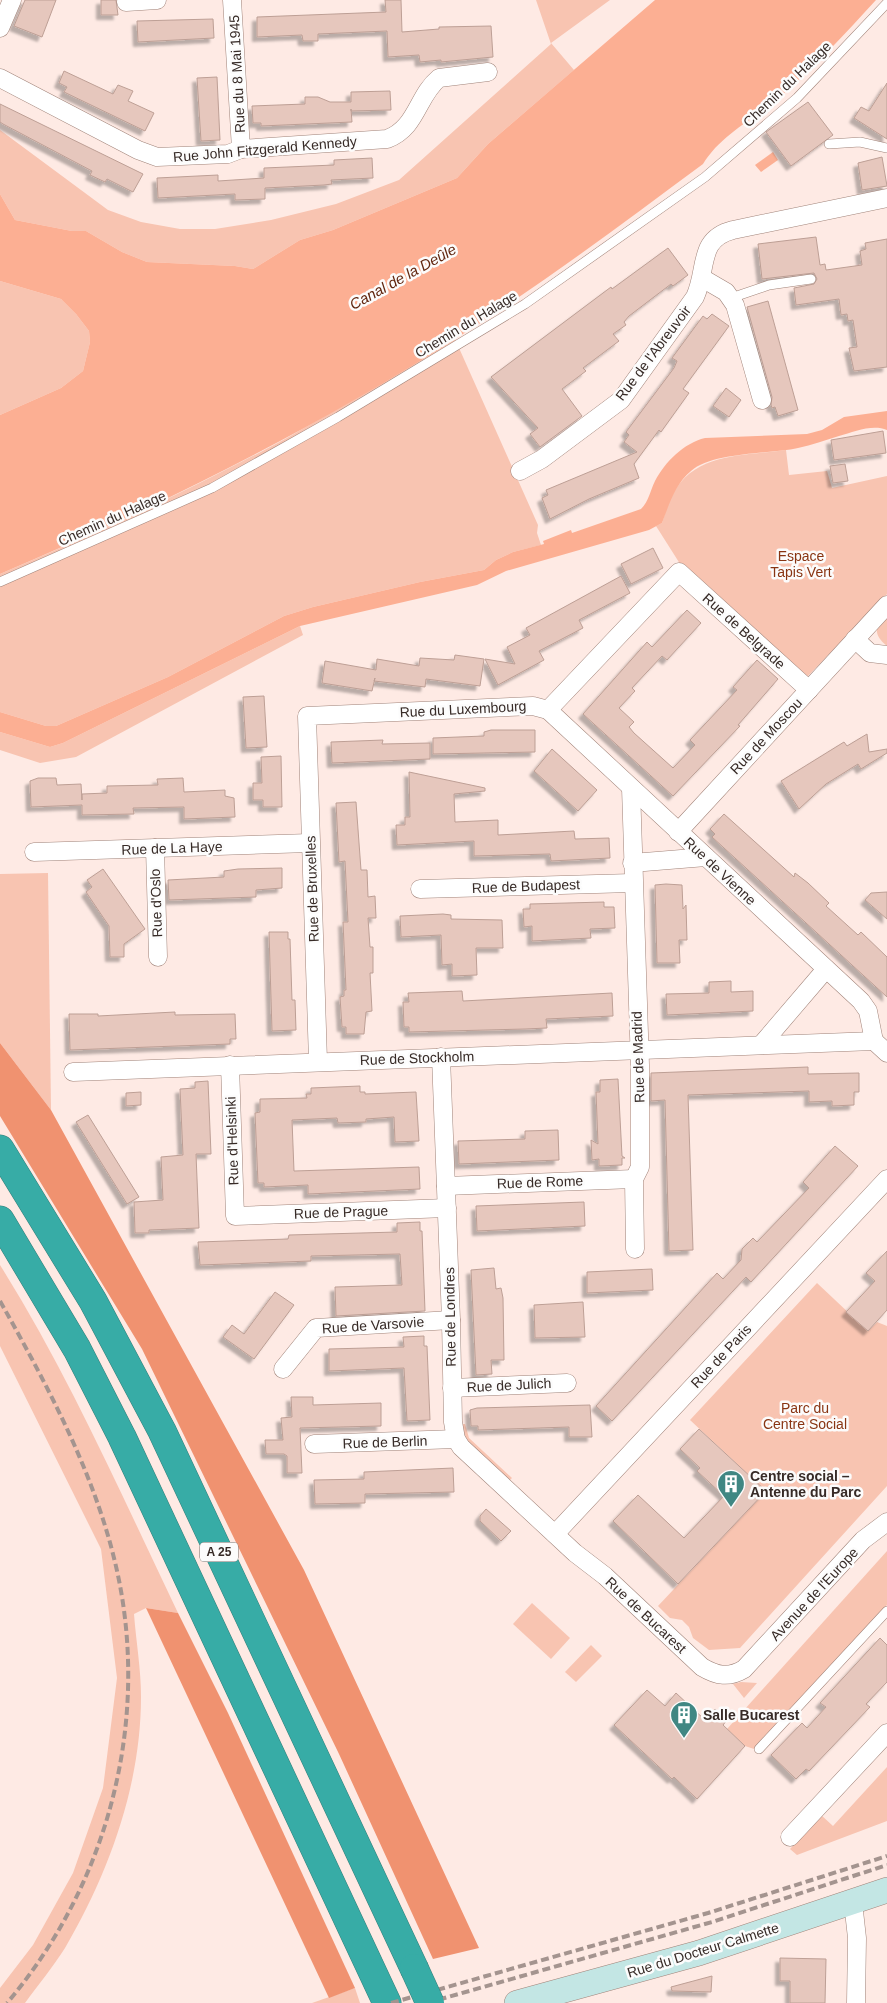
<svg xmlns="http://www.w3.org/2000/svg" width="887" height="2003" viewBox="0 0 887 2003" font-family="Helvetica,sans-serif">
	<defs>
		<filter id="shadow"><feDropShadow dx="-4.5" dy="4.5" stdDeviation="1" flood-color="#0004"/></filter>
	</defs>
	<rect width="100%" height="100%" fill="#feeae4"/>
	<g fill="#f8c4b1">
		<polygon points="536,0 610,0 551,43 574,70 488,144 457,178 333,230 300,240 253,269 235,266 147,262 122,252 86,231 72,231 15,220 0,194 0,130 108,210 141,222 180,229 215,229 271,220 336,204 399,180 551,44"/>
		<polygon points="0,281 61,299 76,314 89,331 90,342 83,371 61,388 0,415"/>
		<path d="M455 339 538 525 537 533 541 545 513 552 496 560 484 570 420 582 313 607 284 616 168 677 56 726H46L0 712V574C97 533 192 489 285 439 342 407 398 372 455 339Z"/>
		<path d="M786 450 789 475 827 471 832 488 887 476V594L806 678 682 567 656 526 662 523C665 514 668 503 673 494 695 452 745 456 786 450Z"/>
		<path d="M887 613V646C872 634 875 625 887 613Z"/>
		<polygon points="300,626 303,635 76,757 40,763 0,750 0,732 50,747 63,743"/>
		<polygon points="48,873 51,1110 0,1043 0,874"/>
		<path d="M0 1265C69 1375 122 1496 178 1613L146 1608 134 1614C136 1641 141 1669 141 1697 141 1785 109 1873 65 1948 53 1967 38 1985 25 2003H0V1988L33 1945 73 1873 103 1788 117 1678 101 1549 0 1346Z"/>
		<polygon points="817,1283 868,1331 877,1322 887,1326 887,1486 740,1648 709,1650 693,1638 689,1627 682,1620 670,1618 658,1606 766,1491 690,1420"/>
		<polygon points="460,1424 465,1424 469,1438 512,1478 508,1482 466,1442"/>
		<polygon points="887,1551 887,1605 754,1749 745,1746 727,1729"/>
		<polygon points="532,1603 570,1638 551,1659 513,1624"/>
		<polygon points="591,1645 602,1656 576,1682 565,1672"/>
		<polygon points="741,1682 757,1683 744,1698 733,1684"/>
		<polygon points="887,1767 887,1821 797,1855 790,1849 821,1815 833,1826"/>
		<polygon points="355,1988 360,2003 312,2003"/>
	</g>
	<g fill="#f09270">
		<polygon points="0,1043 51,1110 304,1570 479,1948 433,1959 339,1754 142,1349 0,1116"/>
		<polygon points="146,1608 178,1613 228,1713 355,1988 329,1998"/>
	</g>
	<g fill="#fcaf93">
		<path d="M655 0H876C846 33 815 66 781 96 756 118 721 134 703 164 622 224 541 285 455 339 311 431 157 507 0 574V415L61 388 83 371 90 342 89 331 76 314 61 299 0 281V194L15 220 72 231H86L122 252 147 262 235 266 253 269 300 240 333 230 457 178 488 144Z"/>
		<polygon points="773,152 778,160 761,172 755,165"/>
		<path d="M887 411V430C872 424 854 432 839 436 825 440 812 445 798 448 771 454 712 452 691 471 675 484 669 505 662 523L649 530 506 571 477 585 300 626 63 743 50 747 0 732V712L46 726H56L168 677 284 616 313 607 420 582 484 570 496 560 513 552 544 544 543 541 571 530 572 533 641 509C649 501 650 491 655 481 665 462 684 443 705 438L807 434 822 430 844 417Z"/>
	</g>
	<g fill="#e6c7bd" stroke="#bd9f95" filter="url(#shadow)">
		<polygon points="25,0 56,0 42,37 14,26"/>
		<polygon points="101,0 116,0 118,15 101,15"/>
		<polygon points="385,0 401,0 402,32 439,29 439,27 491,26 493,57 441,62 441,60 420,62 419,55 388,57 387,31 318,34 318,41 303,41 302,35 257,37 257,17 386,12"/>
		<polygon points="213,19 214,38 138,42 137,21"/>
		<polygon points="64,71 113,94 118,85 133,91 128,101 154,113 145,131 64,92 67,87 59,83"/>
		<polygon points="217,77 220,140 201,141 197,78"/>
		<polygon points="887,83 887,139 854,118 861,107 869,111"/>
		<polygon points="390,91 391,110 351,111 351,109 352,122 261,126 261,123 253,123 252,106 305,104 305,97 318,97 330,102 351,102 351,92"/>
		<polygon points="808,102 833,135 791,166 766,132"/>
		<polygon points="0,104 143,174 133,192 107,179 105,182 90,175 92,171 3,124 0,122"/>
		<polygon points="882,157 887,186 862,190 858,163"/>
		<polygon points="372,158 373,178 331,180 332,184 324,185 265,188 265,199 235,200 235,194 158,198 157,178 218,175 218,181 264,178 264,168 334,165 334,160"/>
		<polygon points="816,237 820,265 825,264 826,270 862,265 860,251 866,249 865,243 887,239 887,367 854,371 849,348 857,347 853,320 848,321 847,314 841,315 839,299 796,305 794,288 814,284 817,279 814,273 762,279 758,244"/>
		<polygon points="668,248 688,275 673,286 671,284 629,316 624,322 626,325 613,334 619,341 583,368 586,371 562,389 582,416 540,447 530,434 538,428 491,377 611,287 612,289"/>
		<polygon points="768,301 798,410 778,416 775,407 772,408 771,405 772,397 747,307"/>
		<polygon points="712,314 729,326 683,389 689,393 661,432 659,430 634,464 639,478 589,499 550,519 542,498 548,495 546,490 637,452 624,442 629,435 626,432 674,368 677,361 672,358 703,316 707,319"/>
		<polygon points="726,388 741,400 729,417 713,406"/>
		<polygon points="883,431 886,453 834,460 831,440"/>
		<polygon points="845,464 848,481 833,483 830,466"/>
		<polygon points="653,548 663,568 631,584 621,564"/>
		<polygon points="621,576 630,593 579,620 583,628 539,651 544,660 498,685 485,659 515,664 507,647 530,635 526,628"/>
		<polygon points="687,610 701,623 667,660 662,656 632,688 635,691 619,708 634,722 629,727 634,733 673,768 695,745 690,740 737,690 733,687 757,660 778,679 738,725 740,726 673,796 583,714 647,642 652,647"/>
		<polygon points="455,655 484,659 480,686 426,679 425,687 374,681 375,678 372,691 322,683 325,661 376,670 377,659 419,666 420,658 454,660"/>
		<polygon points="264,696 267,747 246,748 243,697"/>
		<polygon points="491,730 535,730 535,752 433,754 433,738 484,736 484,732"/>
		<polygon points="867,734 869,752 887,749 887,753 861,769 858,764 826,784 799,809 781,781 844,742 847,746"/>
		<polygon points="383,740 382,744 430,743 430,759 332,763 331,742"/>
		<polygon points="552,749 597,790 578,811 534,771"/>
		<polygon points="281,756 282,807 263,807 263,800 253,800 253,783 262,783 261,757"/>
		<polygon points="409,772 485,788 485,791 454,794 455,822 498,820 498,835 574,831 575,839 609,838 610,858 551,861 550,854 474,856 474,841 397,845 396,825 405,825 405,817 410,817"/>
		<polygon points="38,778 56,778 57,785 81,784 82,800 82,794 107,793 107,786 158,785 157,779 183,778 184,792 225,790 225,796 234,798 235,817 184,819 184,807 133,808 134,814 82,815 82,805 31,807 30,781"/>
		<polygon points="356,802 361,870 367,870 368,897 375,896 376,918 368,918 370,947 373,947 373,973 370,973 372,1011 366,1012 364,1034 346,1034 346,1027 342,1027 340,997 344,996 344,990 346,990 343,922 348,922 345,861 339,862 336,803"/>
		<polygon points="724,814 794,877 795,873 808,883 829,903 826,906 858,935 861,932 887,957 887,997 712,837 715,834 710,829"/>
		<polygon points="282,868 282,888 256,890 256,897 169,900 168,880 224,877 224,871 238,869"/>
		<polygon points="103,869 145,929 124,944 124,957 110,957 109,926 86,892 92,887 87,880"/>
		<polygon points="666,884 682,885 683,909 686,905 687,940 679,940 680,963 657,963 655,885"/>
		<polygon points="887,892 887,919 865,900 871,893"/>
		<polygon points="604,902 604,907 614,907 615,928 590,929 591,938 532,941 532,926 524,927 523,909 530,909 530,904"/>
		<polygon points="443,914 451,915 451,919 502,920 503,948 476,948 477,975 452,976 452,964 442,965 441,935 401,937 400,916"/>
		<polygon points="269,932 288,932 288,939 290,939 292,1000 295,1000 296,1030 272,1031"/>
		<polygon points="731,981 731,992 753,991 753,1011 667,1015 666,994 709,993 709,982"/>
		<polygon points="462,991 463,1001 612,993 613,1016 546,1019 547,1028 525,1029 409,1032 409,1027 404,1027 403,1002 409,1002 408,993"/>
		<polygon points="175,1012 175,1015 235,1014 236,1039 230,1039 230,1044 70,1050 69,1014 98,1014 98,1016"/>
		<polygon points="808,1067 808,1074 859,1073 859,1092 854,1092 854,1105 832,1106 832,1101 809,1102 809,1091 688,1095 693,1250 669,1251 665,1100 651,1101 651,1073"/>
		<polygon points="618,1079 622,1156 625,1158 622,1158 622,1165 599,1166 599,1159 592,1160 591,1140 598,1144 596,1092 600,1092 600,1080"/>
		<polygon points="208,1081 211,1154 196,1154 199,1228 149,1230 149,1233 135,1233 134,1202 163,1200 161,1157 183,1155 180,1089 195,1088 195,1082"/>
		<polygon points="360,1086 360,1092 365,1092 365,1094 416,1092 419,1141 395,1142 394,1117 366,1119 366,1122 338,1123 337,1118 292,1120 294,1171 419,1167 420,1189 308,1194 308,1185 264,1187 264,1183 258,1183 255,1113 260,1112 260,1099 307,1098 306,1094 311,1094 311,1088"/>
		<polygon points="141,1092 141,1105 126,1106 126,1093"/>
		<polygon points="88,1115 139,1197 127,1204 76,1122"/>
		<polygon points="558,1130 559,1160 459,1164 458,1141 525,1139 525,1131"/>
		<polygon points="835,1146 858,1166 751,1282 746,1277 612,1421 596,1406 717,1273 723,1279 741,1260 742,1249 753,1238 757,1242 809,1188 803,1182"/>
		<polygon points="584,1202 585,1226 477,1231 476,1206"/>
		<polygon points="420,1222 420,1231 422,1231 425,1311 336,1316 335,1287 402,1285 400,1254 311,1256 311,1261 200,1265 198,1242 288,1239 289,1235 397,1232 397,1223"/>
		<polygon points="887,1251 887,1310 868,1331 846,1312 875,1281 866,1273"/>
		<polygon points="494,1268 496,1289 501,1288 503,1298 504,1360 491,1360 492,1374 476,1375 471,1270"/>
		<polygon points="652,1269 653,1290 587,1293 587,1272"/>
		<polygon points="275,1292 294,1305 254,1359 223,1337 232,1325 244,1334"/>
		<polygon points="583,1302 585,1337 535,1338 534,1305"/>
		<polygon points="424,1336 424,1346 427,1346 430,1420 407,1421 404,1368 329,1371 329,1349 404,1347 403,1337"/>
		<polygon points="291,1397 313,1397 313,1405 381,1403 381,1426 300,1428 302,1473 287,1473 287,1456 284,1454 266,1454 265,1440 283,1440 281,1418 292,1417"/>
		<polygon points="590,1405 592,1437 569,1437 569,1427 478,1430 478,1426 471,1426 470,1410 477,1408"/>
		<polygon points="699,1429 766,1491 678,1584 613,1521 638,1495 684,1538 724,1496 697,1471 700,1468 680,1449"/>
		<polygon points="453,1468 454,1492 365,1494 365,1503 315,1504 314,1480 364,1479 364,1472"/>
		<polygon points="486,1509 511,1531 501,1541 480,1521 480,1516"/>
		<polygon points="880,1638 887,1645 887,1682 866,1704 870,1707 809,1771 806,1769 796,1779 771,1755 802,1723 807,1728 826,1707 820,1703"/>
		<polygon points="647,1690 665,1706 676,1693 705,1720 715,1709 727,1720 723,1725 745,1746 697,1799 674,1777 672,1779 614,1725"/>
		<polygon points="780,1958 826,1959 825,2003 790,2003 790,1981 780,1981"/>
		<polygon points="712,1976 711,1992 672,1991 671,1987"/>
	</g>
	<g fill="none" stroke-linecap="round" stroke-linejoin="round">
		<defs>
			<g id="lane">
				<polyline points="829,144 860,142 887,148"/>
				<polyline points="731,298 769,285 811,279"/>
				<polyline points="0,582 212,488 338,417 525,304 705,177 797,98 887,3"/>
				<polyline points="759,1749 887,1611"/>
			</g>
			<g id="street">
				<polyline points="232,0 241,149"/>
				<polyline points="126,2 157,0"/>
				<polyline points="0,28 12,0"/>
				<path d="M0 78 138 150 157 157 228 154 241 149 387 139C417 128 417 96 439 78L488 72"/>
				<polyline points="702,278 726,292 735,305 762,400"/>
				<path d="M520 471 542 459 621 400 695 297C708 269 697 239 733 230L887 198"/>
				<polyline points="855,639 870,653 887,655"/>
				<polyline points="548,710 861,1001 868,1011 874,1041"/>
				<polyline points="631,788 640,1065 640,1167 634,1179 635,1249"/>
				<polyline points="678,832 887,605"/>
				<polyline points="155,848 158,957"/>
				<polyline points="34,852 310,843"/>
				<polyline points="632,863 706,857"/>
				<polyline points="420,889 632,883"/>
				<polyline points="874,1041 887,1053"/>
				<polyline points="761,1045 826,969"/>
				<path d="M441 1057 451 1320 453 1422 456 1439 461 1447 575 1553 605 1576 702 1667C717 1676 729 1678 744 1669L863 1540 887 1522"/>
				<polyline points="318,1061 307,716 533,706 548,710 679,572 809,690"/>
				<polyline points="230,1065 235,1216 447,1208"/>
				<polyline points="73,1072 874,1041"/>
				<polyline points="446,1186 634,1179"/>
				<polyline points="283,1369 316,1328 451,1320"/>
				<polyline points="452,1388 567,1383"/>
				<polyline points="314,1444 456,1439"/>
				<polyline points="555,1534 887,1179"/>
				<polyline points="790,1837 887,1733"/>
				<polyline points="853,1902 857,1938 856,2003"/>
			</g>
			<polyline id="secondary" points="517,2003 699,1953 887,1890"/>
			<g id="highway">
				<polyline points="0,1149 93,1301 162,1431 414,1968"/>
				<polyline points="0,1220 77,1349 122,1437 387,2003"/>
			</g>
		</defs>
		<use href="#lane" stroke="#a08379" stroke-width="10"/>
		<use href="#street" stroke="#a08379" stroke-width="19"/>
		<use href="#secondary" stroke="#a08379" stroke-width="26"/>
		<use href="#highway" stroke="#377f7a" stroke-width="29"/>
		<use href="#lane" stroke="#fff" stroke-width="9"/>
		<use href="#street" stroke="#fff" stroke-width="18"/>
		<use href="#secondary" stroke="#c3e6e4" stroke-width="25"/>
		<use href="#highway" stroke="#37aca6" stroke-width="28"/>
		<g stroke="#a4948f" stroke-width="4" stroke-dasharray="8 4" stroke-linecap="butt">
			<path d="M0 1301C46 1383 93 1470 115 1562 152 1716 110 1882 7 2003"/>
			<polyline points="391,2003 708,1913 887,1856"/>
			<polyline points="427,2003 712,1922 887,1865"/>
		</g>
		<defs>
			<polyline id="highway-bridge" points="414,1968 430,2003"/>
		</defs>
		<use href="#highway-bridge" stroke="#377f7a" stroke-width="29" stroke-linecap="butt"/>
		<use href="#highway-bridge" stroke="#37aca6" stroke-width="28"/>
	</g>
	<defs>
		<symbol id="building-pin" viewBox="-11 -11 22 30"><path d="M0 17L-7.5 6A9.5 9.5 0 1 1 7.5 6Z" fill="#408783" stroke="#fcfcfc"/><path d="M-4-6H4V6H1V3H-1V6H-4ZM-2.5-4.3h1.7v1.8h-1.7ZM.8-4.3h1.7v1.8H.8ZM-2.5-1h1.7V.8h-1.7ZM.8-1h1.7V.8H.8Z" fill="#fff"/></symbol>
	</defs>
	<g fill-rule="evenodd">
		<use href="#building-pin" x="715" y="1468" width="32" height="43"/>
		<use href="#building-pin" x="668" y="1699" width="32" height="43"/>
	</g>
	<g text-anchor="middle" stroke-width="5" stroke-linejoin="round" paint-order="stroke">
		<rect fill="#fcfcfc" stroke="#726a67" stroke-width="1" x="200" y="1542.5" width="38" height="19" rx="4"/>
		<g font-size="12" font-weight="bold" fill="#372b27">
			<text x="219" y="1556">A 25</text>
		</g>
		<g font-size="14" fill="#372b27" stroke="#fcfcfc">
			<text transform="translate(237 74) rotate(-93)" y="5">Rue du 8 Mai 1945</text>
			<text transform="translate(787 84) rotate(-44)" y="5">Chemin du Halage</text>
			<text transform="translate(265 149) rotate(-5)" y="5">Rue John Fitzgerald Kennedy</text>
			<text transform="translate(466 324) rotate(-31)" y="5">Chemin du Halage</text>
			<text transform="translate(653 353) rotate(-53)" y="5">Rue de l'Abreuvoir</text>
			<text transform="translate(112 518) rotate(-24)" y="5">Chemin du Halage</text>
			<text transform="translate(744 631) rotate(42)" y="5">Rue de Belgrade</text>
			<text transform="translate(463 709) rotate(-3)" y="5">Rue du Luxembourg</text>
			<text transform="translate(766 736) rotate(-47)" y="5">Rue de Moscou</text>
			<text transform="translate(172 848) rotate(-2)" y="5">Rue de La Haye</text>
			<text transform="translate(720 871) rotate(43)" y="5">Rue de Vienne</text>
			<text transform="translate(526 886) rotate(-2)" y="5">Rue de Budapest</text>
			<text transform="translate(312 889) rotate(-92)" y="5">Rue de Bruxelles</text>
			<text transform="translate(156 903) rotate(-92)" y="5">Rue d'Oslo</text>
			<text transform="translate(638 1057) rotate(-92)" y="5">Rue de Madrid</text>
			<text transform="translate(417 1058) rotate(-2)" y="5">Rue de Stockholm</text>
			<text transform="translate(232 1141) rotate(-92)" y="5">Rue d'Helsinki</text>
			<text transform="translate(540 1182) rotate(-2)" y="5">Rue de Rome</text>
			<text transform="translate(341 1212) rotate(-2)" y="5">Rue de Prague</text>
			<text transform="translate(450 1317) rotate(-91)" y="5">Rue de Londres</text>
			<text transform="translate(373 1325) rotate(-4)" y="5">Rue de Varsovie</text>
			<text transform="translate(721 1356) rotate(-47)" y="5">Rue de Paris</text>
			<text transform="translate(509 1385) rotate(-3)" y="5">Rue de Julich</text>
			<text transform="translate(385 1442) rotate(-2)" y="5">Rue de Berlin</text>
			<text transform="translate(814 1594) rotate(-47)" y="5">Avenue de l'Europe</text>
			<text transform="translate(646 1615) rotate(43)" y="5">Rue de Bucarest</text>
			<text transform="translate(703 1950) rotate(-17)" y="5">Rue du Docteur Calmette</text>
		</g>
		<g font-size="14" fill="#893513" stroke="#fcfcfc">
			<text x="801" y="561">Espace<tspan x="801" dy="16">Tapis Vert</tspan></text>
			<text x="805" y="1413">Parc du<tspan x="805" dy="16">Centre Social</tspan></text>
		</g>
		<g font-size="14" font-weight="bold" fill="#372b27" stroke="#fcfcfc" text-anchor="start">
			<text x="750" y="1481">Centre social –<tspan x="750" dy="16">Antenne du Parc</tspan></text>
			<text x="703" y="1720">Salle Bucarest</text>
		</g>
		<g font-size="15" font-style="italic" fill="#622710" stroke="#fcfcfc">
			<text transform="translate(403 277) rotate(-29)" y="5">Canal de la Deûle</text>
		</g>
	</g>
</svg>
